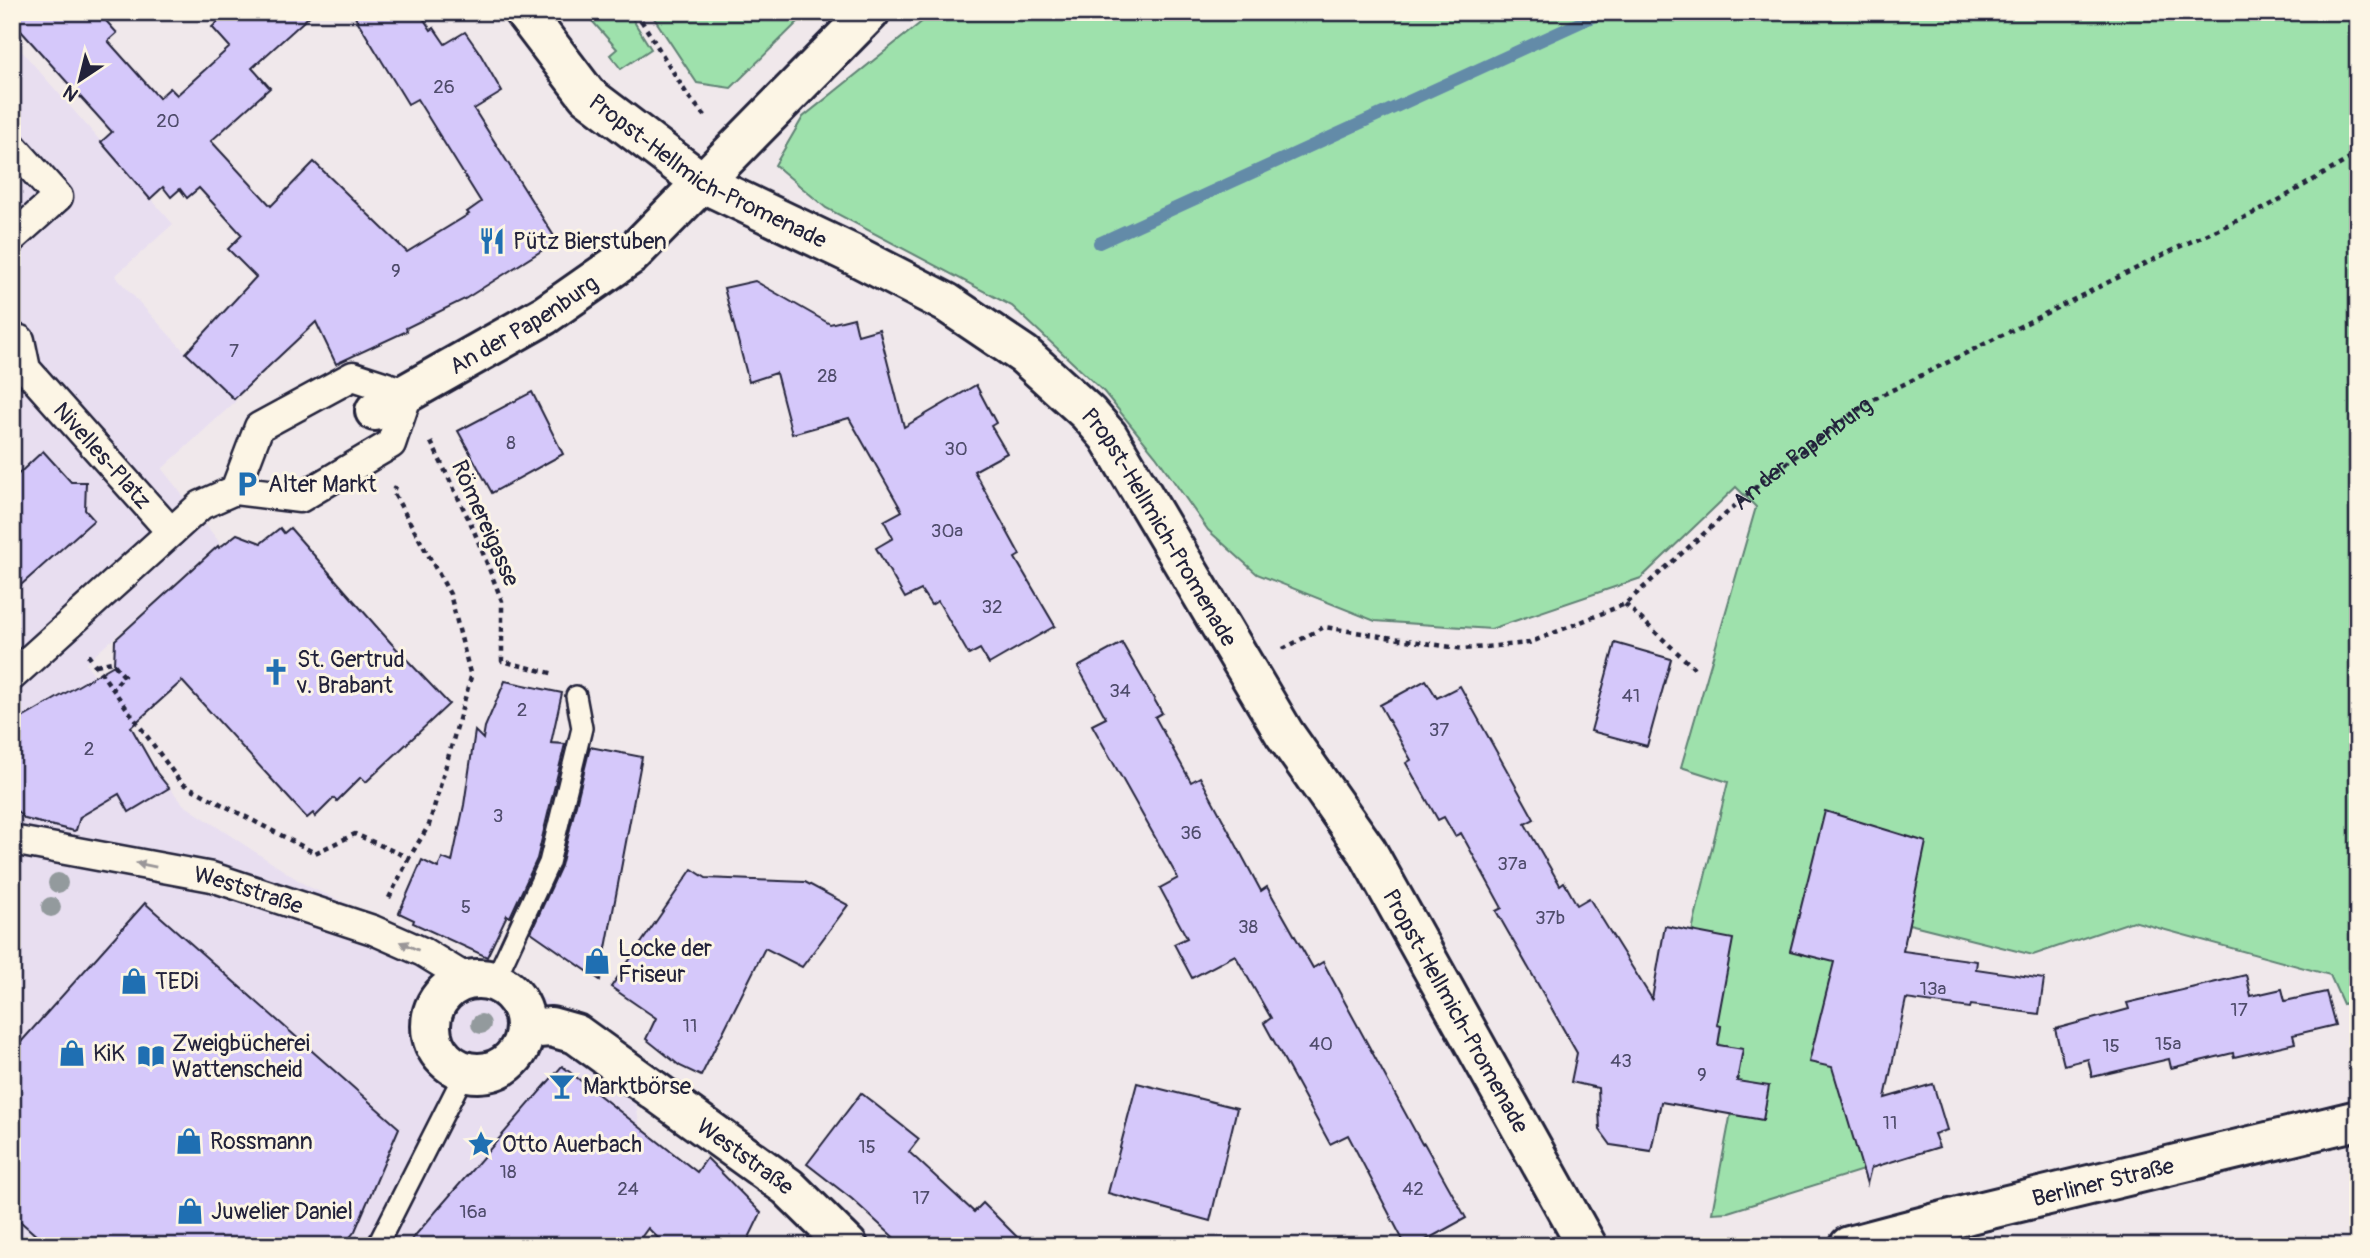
<svg xmlns="http://www.w3.org/2000/svg" width="2370" height="1258" viewBox="0 0 2370 1258" font-family="Pangolin,sans-serif">
	<rect width="100%" height="100%" fill="#f0e8eb"/>
	<filter id="ink" filterUnits="userSpaceOnUse"><feTurbulence type="fractalNoise" baseFrequency=".0143" numOctaves="2"/><feDisplacementMap in="SourceGraphic" scale="14" xChannelSelector="R" yChannelSelector="G"/><feConvolveMatrix kernelMatrix="1 2 1 2 8 2 1 2 1" color-interpolation-filters="sRGB"/></filter>
	<g filter="url(#ink)">
		<polygon fill="#e8def0" points="12,40 173,224 115,276 186,353 236,401 162,469 220,543 86,663 128,723 157,773 184,805 307,886 404,929 481,967 494,968 584,1023 567,1053 635,1099 640,1128 534,1246 12,1246"/>
		<g fill="#9ee1ac" stroke="#608274" stroke-width="2">
			<polygon points="584,12 628,12 651,49 621,69 610,55 617,49"/>
			<polygon points="650,12 808,12 731,88 697,83"/>
			<polygon points="934,12 2358,12 2358,1001 2343,1004 2330,975 2133,921 2033,955 1909,924 1901,951 1863,1170 1728,1212 1712,1213 1743,1049 1718,1045 1721,1026 1676,1018 1694,922 1728,782 1681,767 1756,507 1736,487 1641,578 1491,629 1375,621 1257,574 1208,530 1156,456 1104,392 1012,306 826,208 775,165 803,117"/>
		</g>
		<g fill="none" stroke-linecap="round" stroke-linejoin="round">
			<polyline stroke="#638ba8" stroke-width="12" points="1099,243 1603,12"/>
		</g>
		<g fill="#d5c8fa" stroke="#22223b" stroke-width="2">
			<polygon points="12,12 98,12 117,33 108,41 159,98 170,88 177,95 230,47 212,27 229,12 314,12 252,68 270,88 211,141 271,206 314,162 407,252 469,214 467,212 481,202 417,99 408,104 352,12 419,12 431,30 434,28 445,44 465,32 479,52 502,92 474,109 557,241 465,299 406,328 407,331 336,364 316,322 234,399 186,353 256,277 228,249 242,235 199,188 187,198 180,189 171,197 163,187 150,199 101,142 112,132 12,21"/>
			<polygon points="755,281 830,324 854,318 858,335 879,329 904,427 976,385 996,423 991,426 1007,453 974,471 1020,555 1015,558 1055,626 989,664 980,649 969,655 938,601 931,605 921,590 905,598 876,548 893,538 884,521 902,511 849,418 792,434 776,373 749,382 724,288"/>
			<polygon points="532,392 563,454 492,493 458,431"/>
			<polygon points="43,451 71,482 86,482 85,510 94,520 12,593 12,480"/>
			<polygon points="280,528 284,533 290,528 391,643 449,704 366,782 361,777 337,801 334,798 315,817 313,813 307,818 182,681 131,727 157,773 169,788 129,812 119,794 80,817 76,830 74,831 25,819 12,806 12,724 114,665 115,640 218,546 219,548 237,534 261,543"/>
			<polygon points="1122,643 1162,713 1155,717 1191,782 1200,777 1261,891 1267,887 1313,968 1323,962 1422,1144 1424,1143 1466,1218 1415,1246 1406,1246 1348,1135 1330,1144 1264,1023 1271,1018 1235,955 1192,978 1174,944 1187,938 1160,888 1178,878 1092,725 1106,718 1078,667"/>
			<polygon points="1615,643 1671,659 1647,746 1591,731"/>
			<polygon points="1426,680 1437,698 1460,686 1534,819 1525,824 1560,885 1564,882 1577,905 1589,898 1652,999 1665,926 1733,939 1717,1025 1721,1026 1718,1045 1743,1049 1737,1081 1769,1086 1763,1120 1661,1102 1651,1151 1611,1145 1600,1130 1598,1088 1571,1082 1577,1053 1496,911 1502,908 1461,833 1455,836 1444,817 1438,820 1406,763 1411,760 1380,705"/>
			<polygon points="505,681 562,693 551,743 565,744 537,859 510,917 507,915 487,957 413,923 414,920 399,913 422,860 438,868 442,858 452,862 464,805 475,731 483,739 485,727"/>
			<polygon points="590,747 642,757 600,980 531,932 561,866"/>
			<polygon points="1825,811 1926,842 1903,951 1977,961 1976,969 2044,979 2039,1014 1971,1005 1970,1008 1906,999 1885,1098 1933,1084 1947,1130 1934,1134 1939,1147 1871,1168 1867,1184 1832,1067 1809,1062 1834,962 1790,951"/>
			<polygon points="692,869 706,878 805,882 848,905 802,967 765,948 701,1076 680,1066 646,1039 656,1018 611,987"/>
			<polygon points="145,903 399,1128 355,1231 343,1246 48,1246 12,1214 12,1052"/>
			<polygon points="2246,975 2251,996 2282,989 2285,1001 2326,992 2335,1025 2293,1035 2295,1043 2234,1057 2233,1053 2171,1068 2169,1059 2092,1077 2088,1059 2064,1065 2055,1029 2129,1009 2127,1003"/>
			<polygon points="562,1066 697,1172 707,1158 761,1213 745,1246 666,1246 648,1228 635,1246 406,1246"/>
			<polygon points="1137,1083 1237,1108 1210,1221 1108,1193"/>
			<polygon points="861,1093 919,1139 909,1152 974,1212 983,1203 1026,1246 903,1246 852,1199 807,1164"/>
		</g>
		<g fill="none" stroke-linecap="round" stroke-linejoin="round">
			<defs>
				<g id="service">
					<polyline points="494,982 549,863 582,728 576,696"/>
					<polyline points="377,1246 465,1072"/>
				</g>
				<g id="pedestrian">
					<polyline points="12,146 58,197 12,238"/>
					<path id="s2" d="M20 340 26 369 171 532"/>
					<polyline points="12,676 201,505 235,490 259,427 353,376 408,394 391,444 300,498 235,490"/>
					<path id="s3" d="M12 840 212 877 373 930 423 952 469 980"/>
				</g>
				<g id="minor">
					<path id="s4" d="M524 12 587 95 703 183 852 254 947 303 1024 355 1088 413 1108 436 1284 733 1367 851 1587 1246"/>
					<path id="s5" d="M375 411 545 315 631 255 870 12"/>
					<circle cx="478" cy="1026" r="47"/>
					<path id="s6" d="M525 1029 551 1027 576 1034 788 1187 848 1246"/>
				</g>
				<g id="secondary">
					<path id="s7" d="M1849 1246 1970 1214 2358 1120"/>
				</g>
			</defs>
			<use href="#service" stroke="#22223b" stroke-width="24"/>
			<use href="#pedestrian" stroke="#22223b" stroke-width="33"/>
			<use href="#minor" stroke="#22223b" stroke-width="44"/>
			<use href="#secondary" stroke="#22223b" stroke-width="44"/>
			<g stroke="#22223b" stroke-width="4.5" stroke-dasharray="5 5" stroke-linecap="butt">
				<polyline points="636,12 688,96 708,119"/>
				<polyline points="431,442 472,526 502,601 502,661 555,674"/>
				<polyline points="1625,604 1694,668"/>
				<path id="s1" d="M1283 649 1324 627 1463 649 1529 643 1625 604 1765 479 1870 401 2179 247 2265 208 2358 154"/>
				<polyline points="88,655 181,783 315,853 355,834 409,858 429,825 471,677 450,594 393,492 395,486"/>
				<polyline points="96,665 112,662 124,676 112,689"/>
				<polyline points="389,898 409,858"/>
			</g>
			<use href="#service" stroke="#fcf5e5" stroke-width="19"/>
			<use href="#pedestrian" stroke="#fcf5e5" stroke-width="28"/>
			<use href="#minor" stroke="#fcf5e5" stroke-width="38"/>
			<use href="#secondary" stroke="#fcf5e5" stroke-width="38"/>
		</g>
		<g fill="#939a9d">
			<circle cx="58" cy="883" r="10"/>
			<circle cx="51" cy="907" r="10"/>
			<circle cx="481" cy="1024" r="10"/>
		</g>
		<defs><path id="oneway-solid" d="M-6-.8H1V-3.2L6.5 0L1 3.2V.8H-6Z" transform="scale(1.75)"/></defs>
		<g fill="#9a9698">
			<use href="#oneway-solid" transform="translate(146 865) rotate(-169)"/>
			<use href="#oneway-solid" transform="translate(409 946) rotate(-156)"/>
		</g>
	</g>
	<defs>
		<symbol id="restaurant-bare" viewBox="-9 -9 18 18"><path d="M-5-6h1v4h1v-4h1v4h1v-4h1v5L-1.5 .5V6h-2V.5L-5-1ZM5-6V6H3V1.5H1.5Q1.5-4 5-6Z" fill="#1f6fb2" stroke="#fcf5e5" stroke-width="2.5" paint-order="stroke"/></symbol>
		<symbol id="parking-bare" viewBox="-9 -9 18 18"><path d="M-3.5-5.5H1a3.5 3.5 0 0 1 0 7H-1V5.5H-3.5ZM-1-3.4V-.6H.8a1.4 1.4 0 0 0 0-2.8Z" fill="#1f6fb2" stroke="#fcf5e5" stroke-width="2.5" paint-order="stroke"/></symbol>
		<symbol id="church-bare" viewBox="-9 -9 18 18"><path d="M-1.2-6h2.4v3.5h3.3v2.4h-3.3V6h-2.4V-.1h-3.3v-2.4h3.3Z" fill="#1f6fb2" stroke="#fcf5e5" stroke-width="2.5" paint-order="stroke"/></symbol>
		<symbol id="shop-bare" viewBox="-9 -9 18 18"><path d="M-5-2.5h2.3a2.7 3.5 0 0 1 5.4 0H5L5.5 6h-11ZM-1.5-2.5h3a1.5 2.3 0 0 0-3 0Z" fill="#1f6fb2" stroke="#fcf5e5" stroke-width="2.5" paint-order="stroke"/></symbol>
		<symbol id="library-bare" viewBox="-9 -9 18 18"><path d="M-6-4Q-3-5.5-.7-3.5V5Q-3 3-6 4ZM6-4Q3-5.5 .7-3.5V5Q3 3 6 4Z" fill="#1f6fb2" stroke="#fcf5e5" stroke-width="2.5" paint-order="stroke"/></symbol>
		<symbol id="bar-bare" viewBox="-9 -9 18 18"><path d="M-6-5H6L.8 .8V4.5H3.5V6h-7V4.5H-.8V.8Z" fill="#1f6fb2" stroke="#fcf5e5" stroke-width="2.5" paint-order="stroke"/></symbol>
		<symbol id="sight-bare" viewBox="-9 -9 18 18"><path d="M0-6L1.8-2.2L6-1.7L2.9 1.2L3.7 5.4L0 3.3L-3.7 5.4L-2.9 1.2L-6-1.7L-1.8-2.2Z" fill="#1f6fb2" stroke="#fcf5e5" stroke-width="2.5" paint-order="stroke"/></symbol>
	</defs>
	<g fill-rule="evenodd">
		<use href="#restaurant-bare" x="473" y="222" width="38" height="38"/>
		<use href="#parking-bare" x="228" y="465" width="38" height="38"/>
		<use href="#church-bare" x="257" y="653" width="38" height="38"/>
		<use href="#shop-bare" x="578" y="942" width="38" height="38"/>
		<use href="#shop-bare" x="115" y="962" width="38" height="38"/>
		<use href="#shop-bare" x="53" y="1034" width="38" height="38"/>
		<use href="#library-bare" x="132" y="1037" width="38" height="38"/>
		<use href="#bar-bare" x="543" y="1067" width="38" height="38"/>
		<use href="#shop-bare" x="170" y="1122" width="38" height="38"/>
		<use href="#sight-bare" x="462" y="1125" width="38" height="38"/>
		<use href="#shop-bare" x="171" y="1192" width="38" height="38"/>
	</g>
	<g text-anchor="middle" stroke-width="6" stroke-linejoin="round" paint-order="stroke">
		<g font-size="19" fill="#4f4c6b">
			<text x="444" y="93">26</text>
			<text x="168" y="127">20</text>
			<text x="396" y="277">9</text>
			<text x="234" y="357">7</text>
			<text x="827" y="382">28</text>
			<text x="511" y="449">8</text>
			<text x="956" y="455">30</text>
			<text x="947" y="537">30a</text>
			<text x="992" y="613">32</text>
			<text x="1120" y="697">34</text>
			<text x="1631" y="702">41</text>
			<text x="522" y="716">2</text>
			<text x="1439" y="736">37</text>
			<text x="89" y="755">2</text>
			<text x="498" y="822">3</text>
			<text x="1191" y="839">36</text>
			<text x="1512" y="870">37a</text>
			<text x="466" y="913">5</text>
			<text x="1550" y="924">37b</text>
			<text x="1248" y="933">38</text>
			<text x="1933" y="995">13a</text>
			<text x="2239" y="1016">17</text>
			<text x="690" y="1032">11</text>
			<text x="1321" y="1050">40</text>
			<text x="2168" y="1050">15a</text>
			<text x="2111" y="1052">15</text>
			<text x="1621" y="1067">43</text>
			<text x="1702" y="1081">9</text>
			<text x="1890" y="1129">11</text>
			<text x="867" y="1153">15</text>
			<text x="508" y="1178">18</text>
			<text x="628" y="1195">24</text>
			<text x="1413" y="1195">42</text>
			<text x="921" y="1204">17</text>
			<text x="473" y="1218">16a</text>
		</g>
		<g font-size="23" fill="#22223b" stroke="#fcf5e5">
			<text dy="8" stroke="none"><textPath href="#s4" startOffset="248">Propst-Hellmich-Promenade</textPath></text>
			<text dy="8" stroke="none"><textPath href="#s5" startOffset="172">An der Papenburg</textPath></text>
			<text dy="8" stroke="none"><textPath href="#s2" startOffset="145">Nivelles-Platz</textPath></text>
			<text dy="8" stroke="none"><textPath href="#s1" startOffset="590">An der Papenburg</textPath></text>
			<text transform="translate(486 523) rotate(66)" y="8">Römereigasse</text>
			<text dy="8" stroke="none"><textPath href="#s4" startOffset="836">Propst-Hellmich-Promenade</textPath></text>
			<text dy="8" stroke="none"><textPath href="#s3" startOffset="242">Weststraße</textPath></text>
			<text dy="8" stroke="none"><textPath href="#s4" startOffset="1404">Propst-Hellmich-Promenade</textPath></text>
			<text dy="8" stroke="none"><textPath href="#s6" startOffset="261">Weststraße</textPath></text>
			<text dy="8" stroke="none"><textPath href="#s7" startOffset="262">Berliner Straße</textPath></text>
		</g>
		<g font-size="23" fill="#22223b" stroke="#fcf5e5" text-anchor="start">
			<text x="513" y="249">Pütz Bierstuben</text>
			<text x="268" y="492">Alter Markt</text>
			<text x="297" y="667">St. Gertrud<tspan x="297" dy="26">v. Brabant</tspan></text>
			<text x="618" y="956">Locke der<tspan x="618" dy="26">Friseur</tspan></text>
			<text x="155" y="989">TEDi</text>
			<text x="172" y="1051">Zweigbücherei<tspan x="172" dy="26">Wattenscheid</tspan></text>
			<text x="93" y="1061">KiK</text>
			<text x="583" y="1094">Marktbörse</text>
			<text x="210" y="1149">Rossmann</text>
			<text x="502" y="1152">Otto Auerbach</text>
			<text x="211" y="1219">Juwelier Daniel</text>
		</g>
	</g>
	<rect width="2370" height="1258" fill="none" stroke="#fcf5e5" stroke-width="42"/>
	<rect x="21" y="21" width="2328" height="1216" fill="none" stroke="#22223b" stroke-width="2.5" filter="url(#ink)"/>
	<g transform="translate(80 80) rotate(215)" stroke="#fcf5e5" stroke-width="5" paint-order="stroke">
	<path d="M0-5L12 26L0 18L-12 26Z" fill="#22223b"/>
	<text y="-10" font-size="19" font-weight="bold" text-anchor="middle" fill="#22223b">N</text>
	</g>
</svg>
